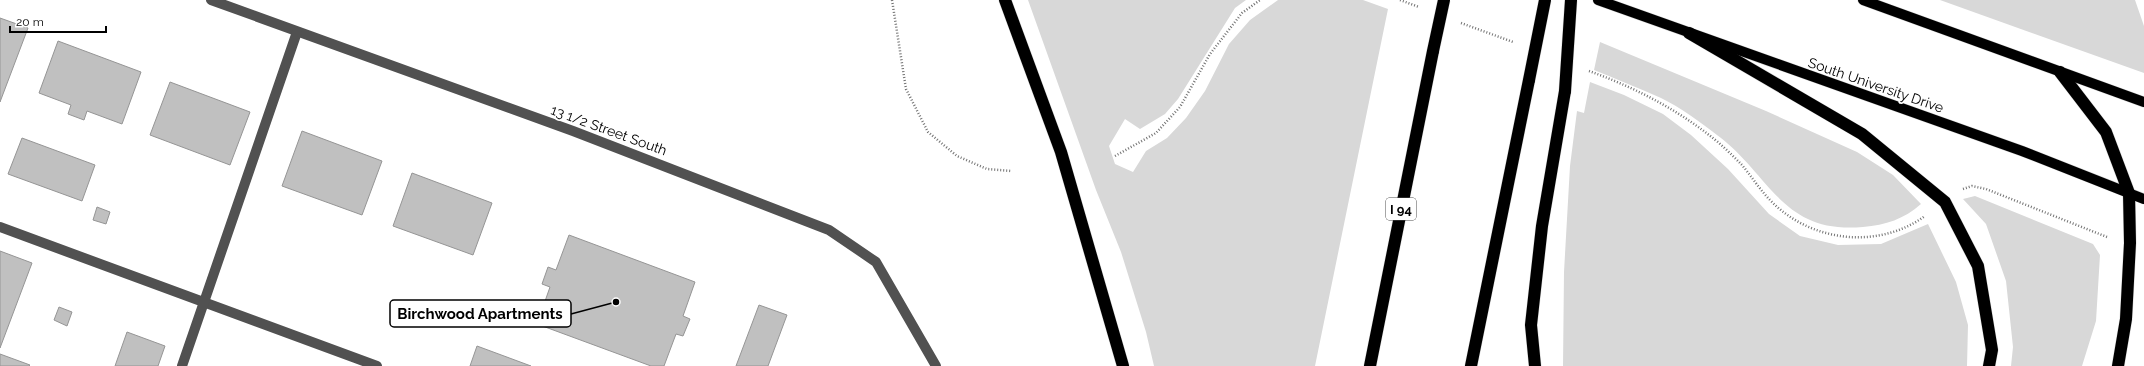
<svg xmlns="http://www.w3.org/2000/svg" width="2144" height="366" viewBox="0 0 2144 366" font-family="Raleway,sans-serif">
	<rect width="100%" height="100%" fill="#fff"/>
	<g fill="#d8d8d8">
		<polygon points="1028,0 1246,0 1235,8 1178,99 1165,114 1140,129 1125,119 1109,146 1115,164 1133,172 1146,151 1167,138 1186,118 1205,91 1229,44 1250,20 1278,0 1363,0 1388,9 1315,366 1154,366 1146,332 1121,252 1096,190"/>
		<polygon points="1940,0 2135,0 2144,26 2144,73"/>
		<path d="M1600 42 1766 111 1857 152 1893 175 1921 204C1904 219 1886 225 1863 227 1781 234 1771 175 1717 135 1700 122 1680 107 1661 98 1639 88 1616 79 1594 70Z"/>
		<polygon points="1590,82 1624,95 1663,114 1691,135 1728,169 1769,214 1800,236 1838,245 1881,244 1928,224 1956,282 1968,325 1967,366 1563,366 1564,272 1570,166 1577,111 1584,113"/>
		<polygon points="1975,196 2093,244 2100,255 2096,321 2082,366 2011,366 2013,347 2006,281 1986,224 1963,199"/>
	</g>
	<g fill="#c0c0c0" stroke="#959595">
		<polygon points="0,18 28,28 0,102"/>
		<polygon points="58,41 141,72 122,124 87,111 84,120 68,114 71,105 39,93"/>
		<polygon points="170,82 250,112 230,165 150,135"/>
		<polygon points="302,131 382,161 362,215 282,186"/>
		<polygon points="22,138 95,165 82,201 8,174"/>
		<polygon points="412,173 492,203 473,255 393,226"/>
		<polygon points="97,207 110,212 106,224 93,220"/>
		<polygon points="569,235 695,282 683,316 690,319 683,336 676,334 664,366 651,366 537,324 550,287 542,284 548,267 556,270"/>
		<polygon points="0,251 32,263 0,348"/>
		<polygon points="759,305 787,315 768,366 736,366"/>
		<polygon points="59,307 72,312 67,326 54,320"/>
		<polygon points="127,332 165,346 158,366 115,366"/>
		<polygon points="477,346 531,366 470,366"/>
		<polygon points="0,354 30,365 29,366 0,366"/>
	</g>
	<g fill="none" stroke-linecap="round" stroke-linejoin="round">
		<defs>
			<g id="major">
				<polyline points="1598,0 2022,151 2144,199"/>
				<polyline points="1863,0 2144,102"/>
			</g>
			<g id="highway">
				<polyline points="1005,0 1061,152 1123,366"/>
				<polyline points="1689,33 1862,134 1945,202 1978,266 1992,350 1989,366"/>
				<polyline points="2060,72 2106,132 2129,193 2130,243 2126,319 2118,366"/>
				<polyline points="1370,366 1433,51"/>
				<polyline points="1471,366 1529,80"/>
				<polyline points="1535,366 1531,325 1542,226 1565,91"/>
			</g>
		</defs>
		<use href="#major" stroke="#dbdbdb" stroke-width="11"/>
		<use href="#highway" stroke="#dbdbdb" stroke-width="13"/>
		<g stroke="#737373" stroke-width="2.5" stroke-dasharray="1 2" stroke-linecap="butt">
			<polyline points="892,0 906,89 928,132 957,156 987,169 1011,171"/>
			<polyline points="1400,0 1419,7"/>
			<polyline points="1461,23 1513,42"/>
			<path d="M1589 71C1631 86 1673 107 1709 135 1720 143 1732 155 1742 165 1752 177 1760 190 1771 201 1811 242 1878 250 1925 216"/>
			<polyline points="1115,156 1156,133 1180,107 1210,54 1242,13 1260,0"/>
			<polyline points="1963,189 1972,186 1986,189 2107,237"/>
		</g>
		<g stroke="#515151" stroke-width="10">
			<polyline points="211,0 573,131 829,230 876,262 936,366"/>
			<polyline points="0,227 377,366"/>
			<polyline points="182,366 297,32"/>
		</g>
		<use href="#major" stroke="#000" stroke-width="10"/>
		<use href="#highway" stroke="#000" stroke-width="12"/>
		<defs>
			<g id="highway-bridge">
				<polyline points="1433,51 1444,0"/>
				<polyline points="1529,80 1545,0"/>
				<polyline points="1565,91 1571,0"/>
			</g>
		</defs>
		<use href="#highway-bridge" stroke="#dbdbdb" stroke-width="13" stroke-linecap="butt"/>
		<use href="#highway-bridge" stroke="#000" stroke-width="12"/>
	</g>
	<g text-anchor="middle" stroke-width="3.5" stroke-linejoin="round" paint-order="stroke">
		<rect fill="#fff" stroke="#4c4c4c" stroke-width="1" x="1386" y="198" width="30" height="22" rx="3"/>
		<g font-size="13" font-weight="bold" fill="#000">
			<text x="1401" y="214">I 94</text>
		</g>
		<g font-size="14" fill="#000" stroke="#fff">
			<text transform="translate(1876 85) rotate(19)" y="5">South University Drive</text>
			<text transform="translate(609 130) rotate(20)" y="5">13 1/2 Street South</text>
		</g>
	</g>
	<path fill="none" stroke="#000" stroke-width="1.5" d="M616 302L571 314"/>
	<circle fill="#000" stroke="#fff" stroke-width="1.5" cx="616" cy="302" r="4"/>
	<rect fill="#fff" stroke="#000" stroke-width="1.5" x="390" y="300" width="181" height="27" rx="4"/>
	<g font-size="15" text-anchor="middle" font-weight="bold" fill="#000">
		<text x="480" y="319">Birchwood Apartments</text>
	</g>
	<path d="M10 26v6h96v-6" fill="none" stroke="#000000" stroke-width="2"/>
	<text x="16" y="26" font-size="12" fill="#000000" stroke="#ffffff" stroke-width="3" paint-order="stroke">20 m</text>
</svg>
